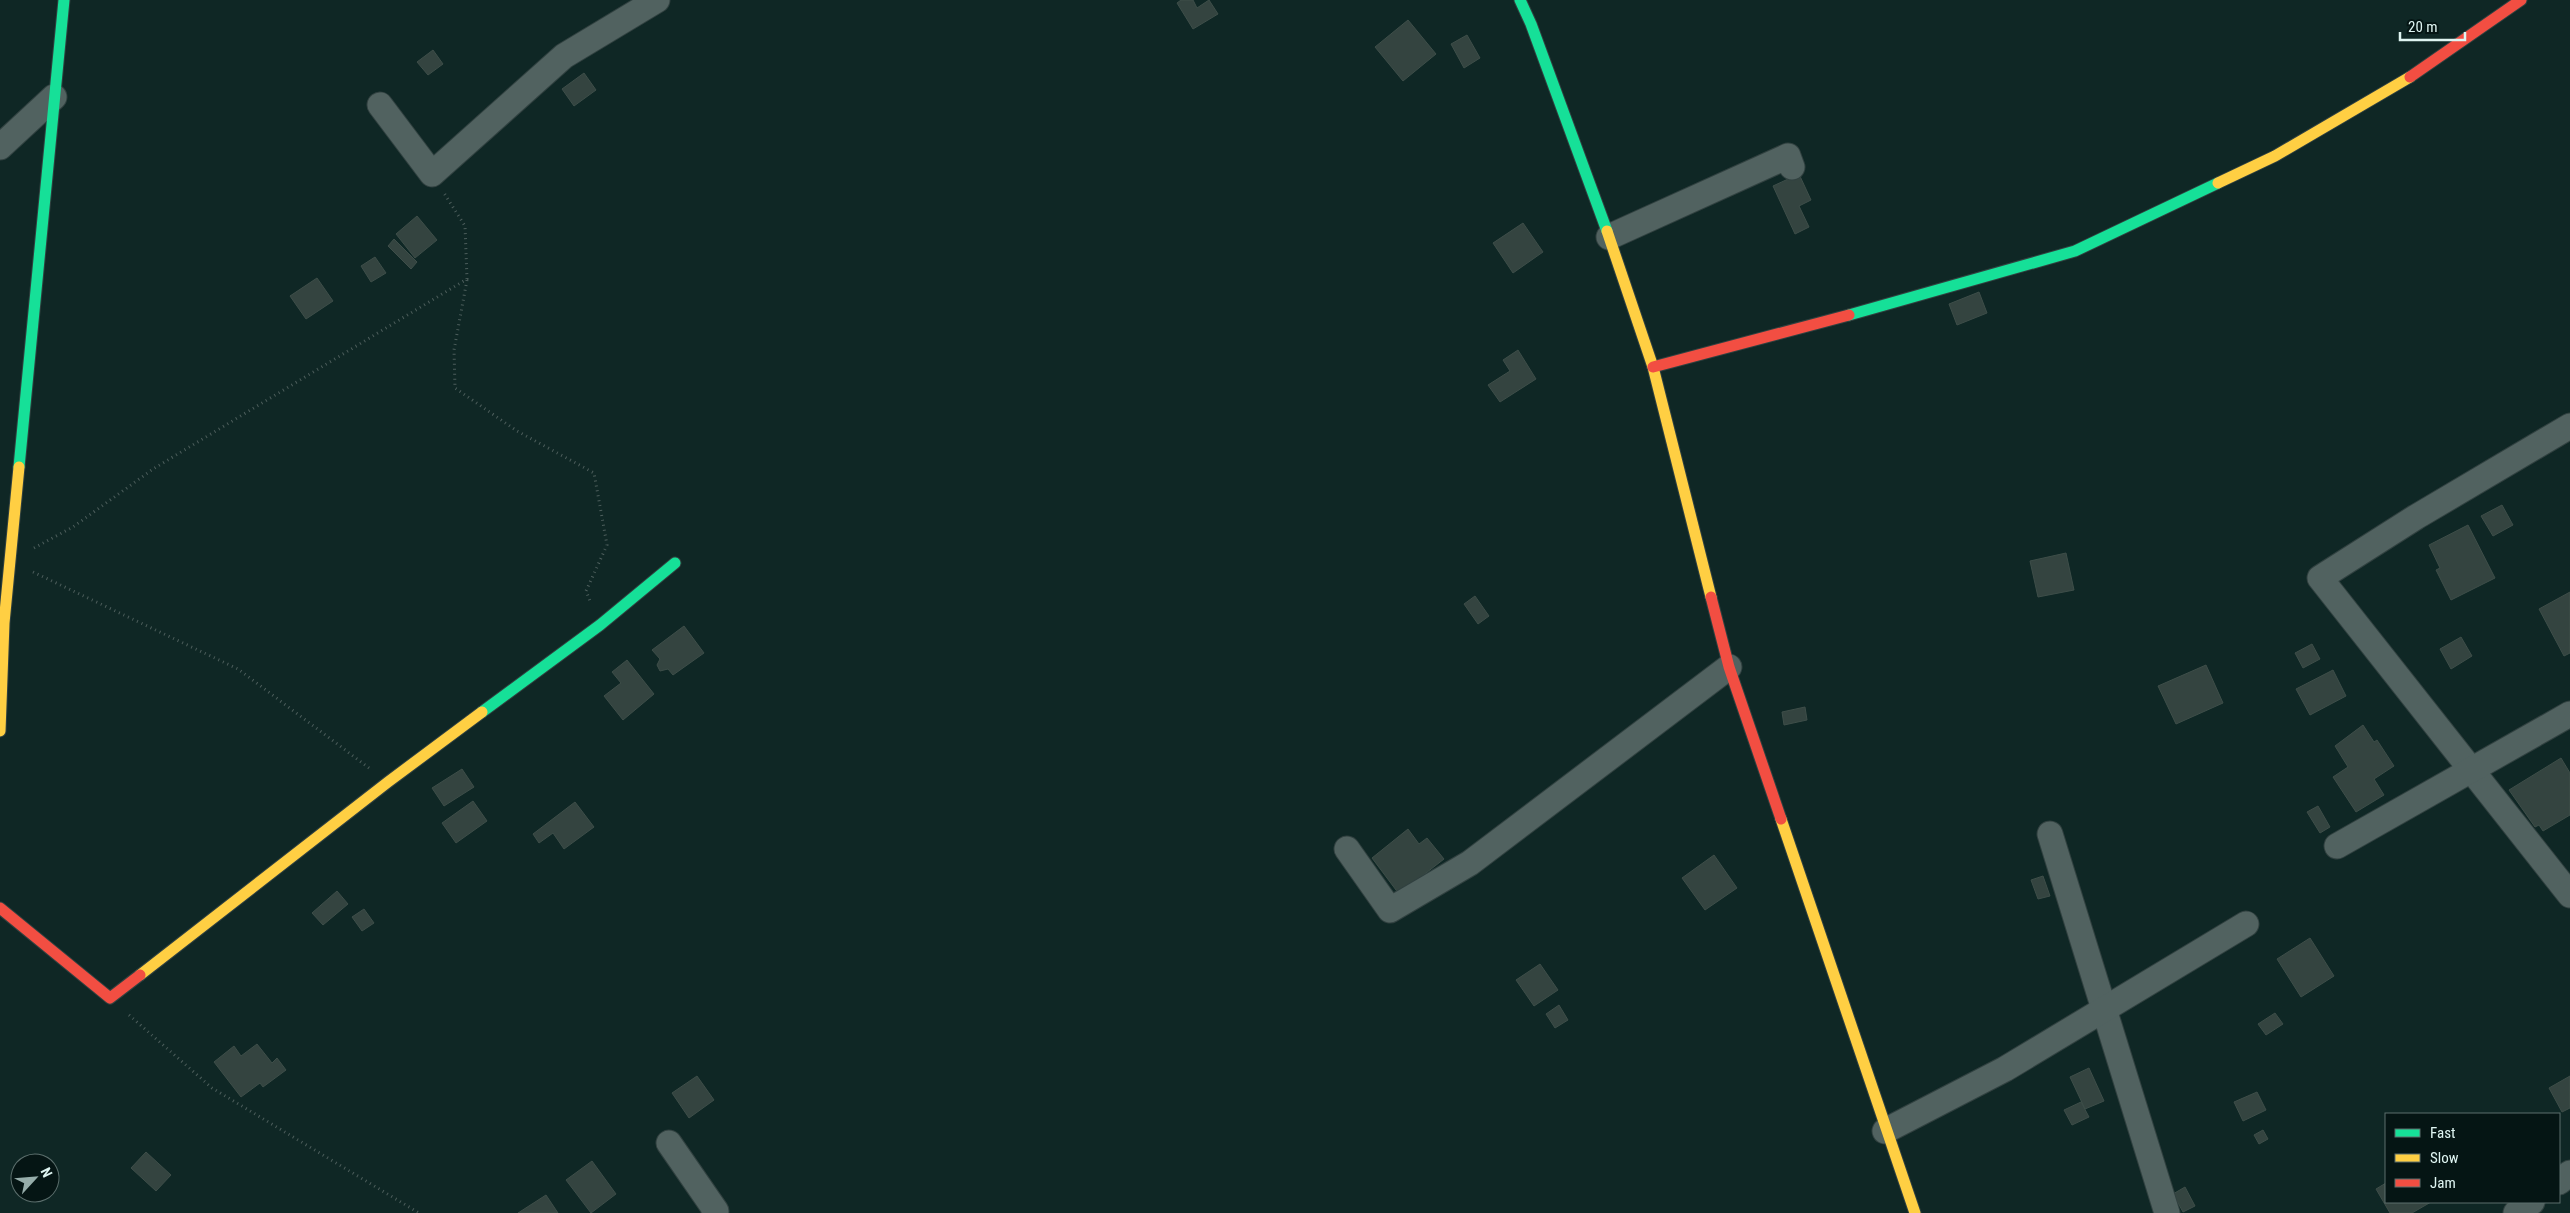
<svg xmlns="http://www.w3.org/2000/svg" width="2570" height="1213" viewBox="0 0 2570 1213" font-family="'Roboto Condensed',sans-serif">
	<rect width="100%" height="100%" fill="#0f2725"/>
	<g fill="#344440" stroke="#3e4e49">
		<polygon points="1181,0 1193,0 1197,8 1209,0 1218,14 1193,29 1177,3"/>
		<polygon points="1408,20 1436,54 1403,81 1375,47"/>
		<polygon points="1467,35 1480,58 1464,68 1451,44"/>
		<polygon points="433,50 443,64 428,75 417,62"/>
		<polygon points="584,73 596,90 574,106 562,89"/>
		<polygon points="1799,174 1811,200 1799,206 1809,227 1795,234 1773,186"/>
		<polygon points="417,216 437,240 415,258 396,234"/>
		<polygon points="1523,223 1543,252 1513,273 1493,243"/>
		<polygon points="394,239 417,262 411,269 388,246"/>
		<polygon points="375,257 386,273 371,282 361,266"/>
		<polygon points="317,278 333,301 306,319 290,296"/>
		<polygon points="1979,292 1987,313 1957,325 1949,304"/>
		<polygon points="1518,350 1536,379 1500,402 1488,385 1510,371 1503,360"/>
		<polygon points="2502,505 2513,525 2493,536 2481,516"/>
		<polygon points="2468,525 2495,578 2451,600 2436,570 2440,568 2429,545"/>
		<polygon points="2066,553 2074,590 2038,597 2030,561"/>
		<polygon points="2570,592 2570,653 2564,656 2539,609"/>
		<polygon points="1475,596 1489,616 1478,624 1464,604"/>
		<polygon points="684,626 704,653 673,675 668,669 660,671 657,665 660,659 652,650"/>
		<polygon points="2461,637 2472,656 2451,669 2440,649"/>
		<polygon points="2312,644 2320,659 2303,668 2295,653"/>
		<polygon points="627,660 654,694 623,720 604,696 621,683 612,672"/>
		<polygon points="2206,665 2223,703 2176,724 2158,686"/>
		<polygon points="2333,670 2346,696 2310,715 2296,689"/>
		<polygon points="1805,707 1807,720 1784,725 1782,712"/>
		<polygon points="2363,725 2374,742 2377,740 2394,766 2374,779 2384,795 2356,812 2333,777 2348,767 2335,746"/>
		<polygon points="2561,758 2570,773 2570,815 2543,831 2539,825 2535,827 2509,790"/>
		<polygon points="462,769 474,787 444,806 432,788"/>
		<polygon points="473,801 487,821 456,843 442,823"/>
		<polygon points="575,802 594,827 564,849 553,833 539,843 533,834"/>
		<polygon points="2318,806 2330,827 2320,833 2307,812"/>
		<polygon points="1408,829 1419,844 1427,838 1444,859 1399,894 1372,858"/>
		<polygon points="1714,855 1737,888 1705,910 1682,878"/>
		<polygon points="2043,876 2050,896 2038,899 2031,880"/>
		<polygon points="337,891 348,904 323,925 312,913"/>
		<polygon points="364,909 374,923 362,931 352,917"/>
		<polygon points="2310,938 2334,976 2301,997 2277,959"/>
		<polygon points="1540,964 1558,990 1534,1006 1516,980"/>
		<polygon points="1559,1005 1568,1020 1555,1028 1546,1014"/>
		<polygon points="2275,1013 2283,1024 2266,1035 2258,1024"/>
		<polygon points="257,1044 272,1063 277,1058 286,1070 263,1087 260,1083 241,1097 214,1062 234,1046 241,1056"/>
		<polygon points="2089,1068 2104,1101 2085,1109 2070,1077"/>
		<polygon points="697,1076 714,1100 689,1118 672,1093"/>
		<polygon points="2570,1076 2570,1108 2562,1112 2549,1088"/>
		<polygon points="2257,1092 2266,1110 2243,1121 2234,1102"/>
		<polygon points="2081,1102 2089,1117 2072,1125 2064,1110"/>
		<polygon points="2263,1130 2268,1139 2259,1144 2254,1135"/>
		<polygon points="146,1152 171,1175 156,1191 131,1168"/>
		<polygon points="592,1161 616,1194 591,1213 566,1180"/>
		<polygon points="2386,1183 2386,1202 2431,1202 2412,1213 2390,1213 2376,1189"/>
		<polygon points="2185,1187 2195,1206 2183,1212 2173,1194"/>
		<polygon points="546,1195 558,1213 518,1213"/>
	</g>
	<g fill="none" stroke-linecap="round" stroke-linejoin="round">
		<defs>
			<g id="street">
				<polyline points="380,105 432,174 564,56 657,0"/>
				<polyline points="0,147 54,97"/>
				<polyline points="1609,237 1788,156 1792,167"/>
				<polyline points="2570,426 2416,517 2320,578 2570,895"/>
				<polyline points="2050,834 2167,1213"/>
				<polyline points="2337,846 2570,714"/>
				<polyline points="1347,849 1390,910 1470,863 1729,667"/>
				<polyline points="1885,1131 2005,1069 2246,924"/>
				<polyline points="669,1143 716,1211 714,1213"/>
				<polyline points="2559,1182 2570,1173"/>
				<polyline points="2516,1213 2532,1202"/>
			</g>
			<g id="fast">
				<polyline points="1520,0 1531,24 1607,231"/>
				<polyline points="1849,315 2075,251 2218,183"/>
				<polyline points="19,467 64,0"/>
				<polyline points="482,712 600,625 675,563"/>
			</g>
			<g id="slow">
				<polyline points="2218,183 2275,156 2410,77"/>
				<polyline points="1607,231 1653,367 1711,597"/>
				<polyline points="0,731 4,623 19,467"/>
				<polyline points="1781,819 1915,1213"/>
				<polyline points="140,975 388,782 482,712"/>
			</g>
			<g id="jam">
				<polyline points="2410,77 2521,0"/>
				<polyline points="1653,367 1849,315"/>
				<polyline points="1711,597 1729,667 1781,819"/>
				<polyline points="0,908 110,998 140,975"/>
			</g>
		</defs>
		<use href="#street" stroke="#314140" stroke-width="27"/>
		<use href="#fast" stroke="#314140" stroke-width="13"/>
		<use href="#slow" stroke="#314140" stroke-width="13"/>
		<use href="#jam" stroke="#314140" stroke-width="13"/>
		<g stroke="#4d5e5c" stroke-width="3" stroke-dasharray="1 4" stroke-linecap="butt">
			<polyline points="467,280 454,350 455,388 517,431 594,473 607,545 586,591 591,603"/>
			<polyline points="34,548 73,527 153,469 467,279 465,226 444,193"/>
			<polyline points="33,572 238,669 369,768"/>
			<polyline points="129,1015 212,1088 419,1213"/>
		</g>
		<use href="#street" stroke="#516260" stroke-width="25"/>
		<use href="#fast" stroke="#16e098" stroke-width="11"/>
		<use href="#slow" stroke="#ffcf43" stroke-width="11"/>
		<use href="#jam" stroke="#f24e42" stroke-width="11"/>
	</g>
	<rect x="2385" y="1113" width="175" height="90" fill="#051514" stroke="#5c6f6d"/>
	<rect x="2395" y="1129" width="25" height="8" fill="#16e098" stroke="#5c6f6d"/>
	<text x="2430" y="1138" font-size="15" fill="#dff5f2">Fast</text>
	<rect x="2395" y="1154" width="25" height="8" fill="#ffcf43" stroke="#5c6f6d"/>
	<text x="2430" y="1163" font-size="15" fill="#dff5f2">Slow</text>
	<rect x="2395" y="1179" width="25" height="8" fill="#f24e42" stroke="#5c6f6d"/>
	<text x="2430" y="1188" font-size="15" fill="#dff5f2">Jam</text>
	<g transform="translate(35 1178) rotate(64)"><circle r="24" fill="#051514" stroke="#5c6f6d"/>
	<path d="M0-4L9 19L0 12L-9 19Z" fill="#96adaa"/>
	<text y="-8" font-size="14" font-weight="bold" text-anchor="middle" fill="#dff5f2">N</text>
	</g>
	<path d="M2400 32v8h65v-8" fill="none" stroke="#dff5f2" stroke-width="2.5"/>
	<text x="2408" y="32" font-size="15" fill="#dff5f2" stroke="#051514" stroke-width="4" paint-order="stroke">20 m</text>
</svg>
